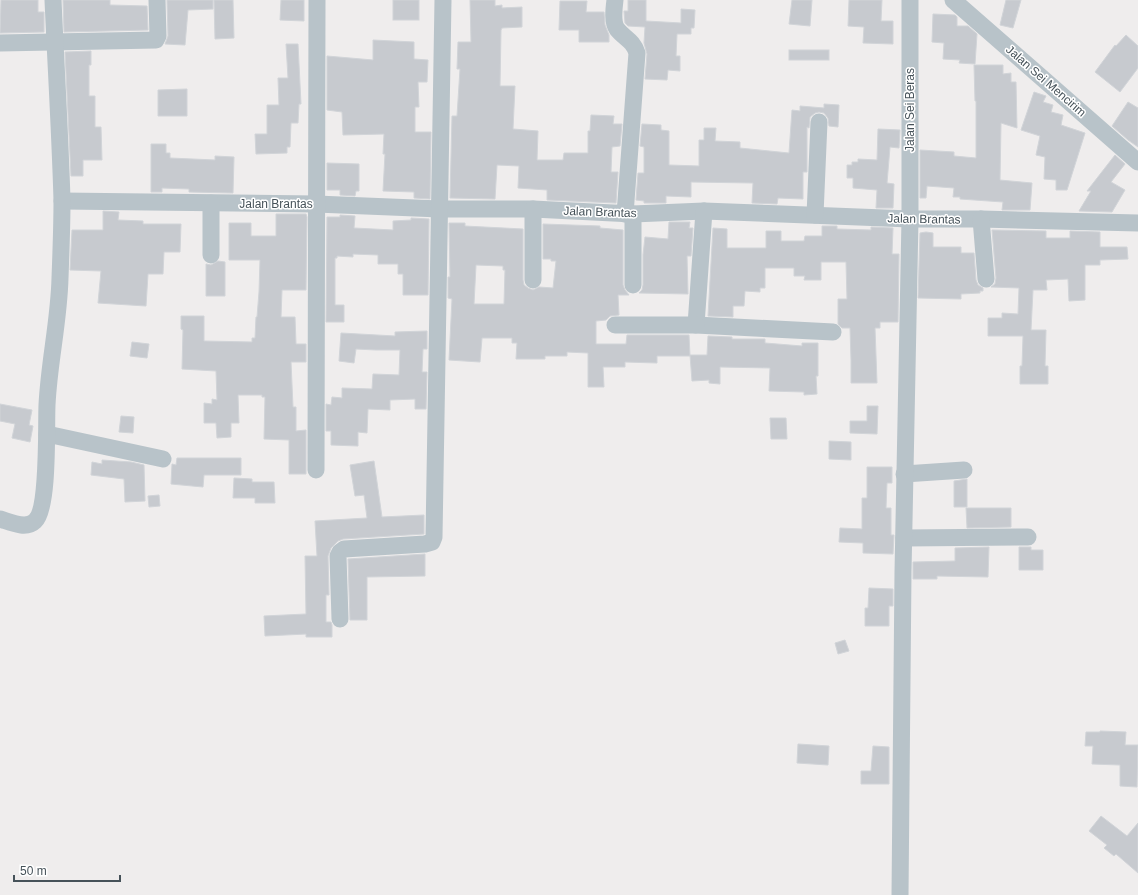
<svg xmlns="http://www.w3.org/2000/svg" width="1138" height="895" viewBox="0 0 1138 895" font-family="Arial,sans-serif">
	<rect width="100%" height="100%" fill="#efeded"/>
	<g fill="#c7cacf" stroke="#d1d4d8" fill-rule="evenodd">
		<polygon points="1,0 38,0 38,12 44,12 44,32 0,33"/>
		<polygon points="63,0 110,0 110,5 147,6 148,30 64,32"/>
		<polygon points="167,0 213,0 213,9 188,10 185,45 165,44 168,36"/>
		<polygon points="214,0 233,0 234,38 215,39"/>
		<polygon points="281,0 304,0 304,21 280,20"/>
		<rect x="393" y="0" width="26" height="20"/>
		<polygon points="470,0 495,0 495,6 502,5 502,8 522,7 522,27 502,28 501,30 500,86 515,86 513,129 538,131 537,160 563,160 564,153 588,153 588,131 590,131 591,115 614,116 613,124 622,124 620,146 612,147 611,172 618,172 616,203 547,200 547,190 518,188 519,166 497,165 495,199 450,198 452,116 457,116 460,69 457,69 458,42 471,42"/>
		<polygon points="628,0 646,0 646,21 681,23 681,9 695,10 694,28 691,28 691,34 677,34 676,56 680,56 680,71 668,70 667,80 645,79 647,54 644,43 645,27 628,26 625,23 624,11 628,11"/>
		<polygon points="792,0 812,0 810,26 789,24"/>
		<polygon points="849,0 882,0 881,21 893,21 893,44 863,43 864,27 848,26"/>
		<polygon points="1006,0 1021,0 1013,28 1000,25"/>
		<polygon points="560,1 587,1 586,12 604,12 605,25 609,35 609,42 579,42 579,30 559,30"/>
		<polygon points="933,14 955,15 957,17 957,26 968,26 977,34 975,64 959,63 960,60 943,59 944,43 932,42"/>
		<polygon points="1126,35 1138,46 1138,68 1120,92 1095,72 1115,45 1116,46"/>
		<polygon points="373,40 414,42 414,59 428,60 427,82 418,82 419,107 415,107 415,132 431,132 430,199 414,198 414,192 383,191 385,154 383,154 384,134 343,135 342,112 327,110 327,56 373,60"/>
		<polygon points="286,44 298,44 301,104 299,104 298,123 291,123 290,147 287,147 287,153 256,154 255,134 267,134 267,105 279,105 278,78 288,78"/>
		<rect x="789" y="50" width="40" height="10"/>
		<polygon points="91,51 91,65 89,65 89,96 95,96 95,127 101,127 102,160 83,160 83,176 71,176 65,52"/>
		<polygon points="974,65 1003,65 1003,74 1011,73 1011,82 1016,82 1017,128 1001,123 1000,180 1032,183 1030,210 1002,210 1003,202 960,199 960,197 953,197 954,188 927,186 926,198 920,198 920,150 954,152 954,156 976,158 976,101 975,101"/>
		<polygon points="187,89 187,116 158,116 158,90"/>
		<polygon points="1034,92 1046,96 1043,102 1053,105 1051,112 1063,115 1061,125 1085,133 1067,190 1056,190 1056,180 1044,179 1045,157 1036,155 1040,136 1021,130"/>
		<polygon points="1128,102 1138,108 1138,147 1128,140 1112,126"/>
		<polygon points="824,104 839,105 838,127 829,126 828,118 824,113 819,112 815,113 810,117 809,128 807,127 807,172 803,172 803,199 778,198 777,204 752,203 753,183 691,182 691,197 666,196 666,203 644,203 644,201 636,200 638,173 644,173 644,147 640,146 642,124 661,125 661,130 669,131 669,165 699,166 699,140 704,140 704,128 716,128 715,141 740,142 740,148 789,153 792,110 800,111 800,106 824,108"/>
		<polygon points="878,129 900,130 899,148 890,147 887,183 894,184 893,208 876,208 877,190 853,188 853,178 847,178 847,165 852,165 852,162 858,162 858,159 877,160"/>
		<polygon points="151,144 166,144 166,153 170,153 170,158 215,160 215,156 234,157 233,193 189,192 189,189 162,188 162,192 151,192"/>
		<polygon points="1115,155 1125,164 1111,182 1125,190 1112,212 1079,211 1091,191 1087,191"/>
		<polygon points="327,163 359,164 359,191 356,191 355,196 340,195 340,190 327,190"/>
		<polygon points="103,211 119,212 118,220 143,221 143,224 181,224 180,252 164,252 163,274 148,274 146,306 98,303 101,271 70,270 72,230 103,230"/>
		<polygon points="276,214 306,214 307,217 306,290 282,290 281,317 295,317 296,344 306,344 306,362 291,362 293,407 296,407 296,431 306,430 306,474 289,474 289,440 264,439 265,397 262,397 262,395 238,395 239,423 231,423 231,437 217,438 216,423 204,423 204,403 212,404 212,399 217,400 216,371 182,369 183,330 181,329 181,316 204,316 204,341 252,342 252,338 255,338 256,317 257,317 259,292 260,260 229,260 229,223 251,223 251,236 276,236"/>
		<polygon points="340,215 355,216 354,228 393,230 393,221 411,220 411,218 429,219 428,295 403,295 403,274 398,274 398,264 378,264 378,255 353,254 353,257 337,256 337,258 335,258 335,305 344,305 344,322 326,322 327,217 340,217"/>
		<polygon points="669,222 690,222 689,228 693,228 691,256 687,256 688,294 639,293 642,290 643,285 643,255 645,237 668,239"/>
		<path d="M449 223H465V226L523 229V280L524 285 528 288 533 290 539 287 553 288 556 261H551V259H543V224L600 226V228L623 230V285L625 290 629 295H618L619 315 610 316 606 320 596 321V344H626L627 335H689L690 356H657V363L625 362V367H603L604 387H588V353L567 352V356H545V359H516L517 343H512V338H482L480 362 449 360 452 299 448 298V277H450ZM476 265 503 266V270H505L504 304H474Z"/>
		<polygon points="822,226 837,226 837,229 871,230 871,227 893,228 892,254 899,254 898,322 880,322 880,328 875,328 877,383 851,383 851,360 850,328 842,328 838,324 838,299 847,299 846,262 821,262 821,280 804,280 805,276 794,276 794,268 765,268 765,288 760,288 760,292 745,291 744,306 733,306 733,317 708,316 713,228 727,229 727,248 766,248 766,231 781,231 781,241 804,241 805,236 822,236"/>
		<polygon points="992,230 1046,231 1046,238 1070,238 1070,231 1100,232 1100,247 1127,247 1128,259 1100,260 1100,265 1085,265 1085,300 1069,301 1068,279 1046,280 1047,290 1033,290 1031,330 1046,330 1045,366 1048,366 1048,384 1020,384 1020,366 1022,366 1023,336 988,336 988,318 1002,318 1002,313 1018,314 1019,288 991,287 995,284 996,278"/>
		<polygon points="926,232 933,233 933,247 961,247 961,253 974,253 976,280 978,285 983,288 983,291 980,291 980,293 961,294 961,299 918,298 920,233"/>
		<polygon points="218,261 225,262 225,296 206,296 206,264 211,265"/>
		<polygon points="427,331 427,349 423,349 422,372 427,372 426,409 415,409 415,399 390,400 390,410 368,409 367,433 358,432 358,446 331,445 331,431 326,431 326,404 331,405 332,397 342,398 342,388 372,389 373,374 399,375 400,350 376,350 356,349 354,363 339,361 341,333 395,336 395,332"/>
		<polygon points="708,336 732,337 732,339 765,339 765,343 802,346 802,343 818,343 818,376 816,376 817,394 804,395 804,392 769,391 770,368 720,367 720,384 709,383 709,380 692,381 690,355 707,355"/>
		<polygon points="132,342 149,344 147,358 130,356"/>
		<polygon points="0,404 32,410 29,425 33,426 30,442 12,438 15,424 0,421"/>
		<polygon points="867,406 878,406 877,434 850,433 850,421 867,421"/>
		<polygon points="121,416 134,417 133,433 119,432"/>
		<polygon points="770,418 786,418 787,439 771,439"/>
		<polygon points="829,441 851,442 851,460 829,459"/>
		<polygon points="177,458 241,458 241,475 204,475 203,487 171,484 172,464 176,465"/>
		<polygon points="102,460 131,462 144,465 145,501 125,502 124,479 91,475 92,462 102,464"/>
		<polygon points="374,461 382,517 424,515 424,534 343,539 338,541 331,548 328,556 329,595 326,595 326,622 331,622 332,625 332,637 306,637 306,634 265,636 264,616 306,614 305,556 317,556 315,521 367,518 364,495 355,496 350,465"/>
		<polygon points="867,467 892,467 892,483 887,483 886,508 891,508 891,535 894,535 893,554 863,553 863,543 839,542 840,528 862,529 862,498 867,498"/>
		<polygon points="234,478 252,479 252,482 274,482 275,503 255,503 255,498 233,498"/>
		<polygon points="967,479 967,507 954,507 954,481"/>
		<polygon points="159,495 160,506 149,507 148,496"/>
		<polygon points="966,508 1011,508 1011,527 967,528"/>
		<polygon points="989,547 988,577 937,576 937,579 913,579 913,562 955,561 955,548"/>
		<polygon points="1019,547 1031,547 1031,550 1043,550 1043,570 1019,570"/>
		<polygon points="425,554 425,576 367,577 367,620 350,620 348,559"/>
		<polygon points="869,588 893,589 893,606 889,606 889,626 865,626 865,608 868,608"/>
		<polygon points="845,640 849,651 838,654 835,643"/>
		<polygon points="1100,731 1126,732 1125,745 1138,745 1137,787 1120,786 1120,765 1092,764 1093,746 1085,746 1086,732 1100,732"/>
		<polygon points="798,744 829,746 828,765 797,763"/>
		<polygon points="873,746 889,747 889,784 861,784 861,771 871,771"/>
		<polygon points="1101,816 1127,836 1138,823 1138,873 1116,854 1114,856 1104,848 1107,845 1089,831"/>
	</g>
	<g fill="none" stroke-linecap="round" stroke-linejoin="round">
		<g stroke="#b8c3c9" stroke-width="17">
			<path d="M615 0C614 8 612 22 617 29 624 38 633 40 637 53L625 214"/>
			<polyline points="953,0 1138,162"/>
			<polyline points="0,43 156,40 158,36 157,0"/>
			<polyline points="62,201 316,204 440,209 533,209 633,214 704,211 910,219 981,219 1138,223"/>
			<polyline points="211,203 211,255"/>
			<polyline points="704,211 696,325 833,332"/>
			<polyline points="633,214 633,285"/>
			<polyline points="815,215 819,122"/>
			<polyline points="981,219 986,279"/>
			<polyline points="533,280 533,209"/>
			<polyline points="615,325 696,325"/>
			<polyline points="47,434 163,459"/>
			<polyline points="316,470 317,0"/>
			<polyline points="904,474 964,470"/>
			<path d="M0 519C10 522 26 530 35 521 49 509 46 426 47 405 49 362 59 321 60 278 61 252 62 226 62 200 60 133 56 67 53 0"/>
			<polyline points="904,538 1028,537"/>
			<polyline points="340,619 338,556 340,552 344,549 425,544 432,542 434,537 443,0"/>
			<polyline points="900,895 903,572 910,219 910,0"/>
		</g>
	</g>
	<g text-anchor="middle" stroke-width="3" stroke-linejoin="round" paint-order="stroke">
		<g font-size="12" fill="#465259" stroke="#fff">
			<text transform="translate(1046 81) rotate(41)" y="4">Jalan Sei Mencirim</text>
			<text transform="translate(910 110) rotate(-90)" y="4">Jalan Sei Beras</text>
			<text x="276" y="208">Jalan Brantas</text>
			<text transform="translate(600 212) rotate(2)" y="4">Jalan Brantas</text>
			<text transform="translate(924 219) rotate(1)" y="4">Jalan Brantas</text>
		</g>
	</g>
	<path d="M14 875v6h106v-6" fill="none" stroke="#465259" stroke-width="2"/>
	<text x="20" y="875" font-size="12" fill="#465259" stroke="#ffffff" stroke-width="3" paint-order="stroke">50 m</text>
</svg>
